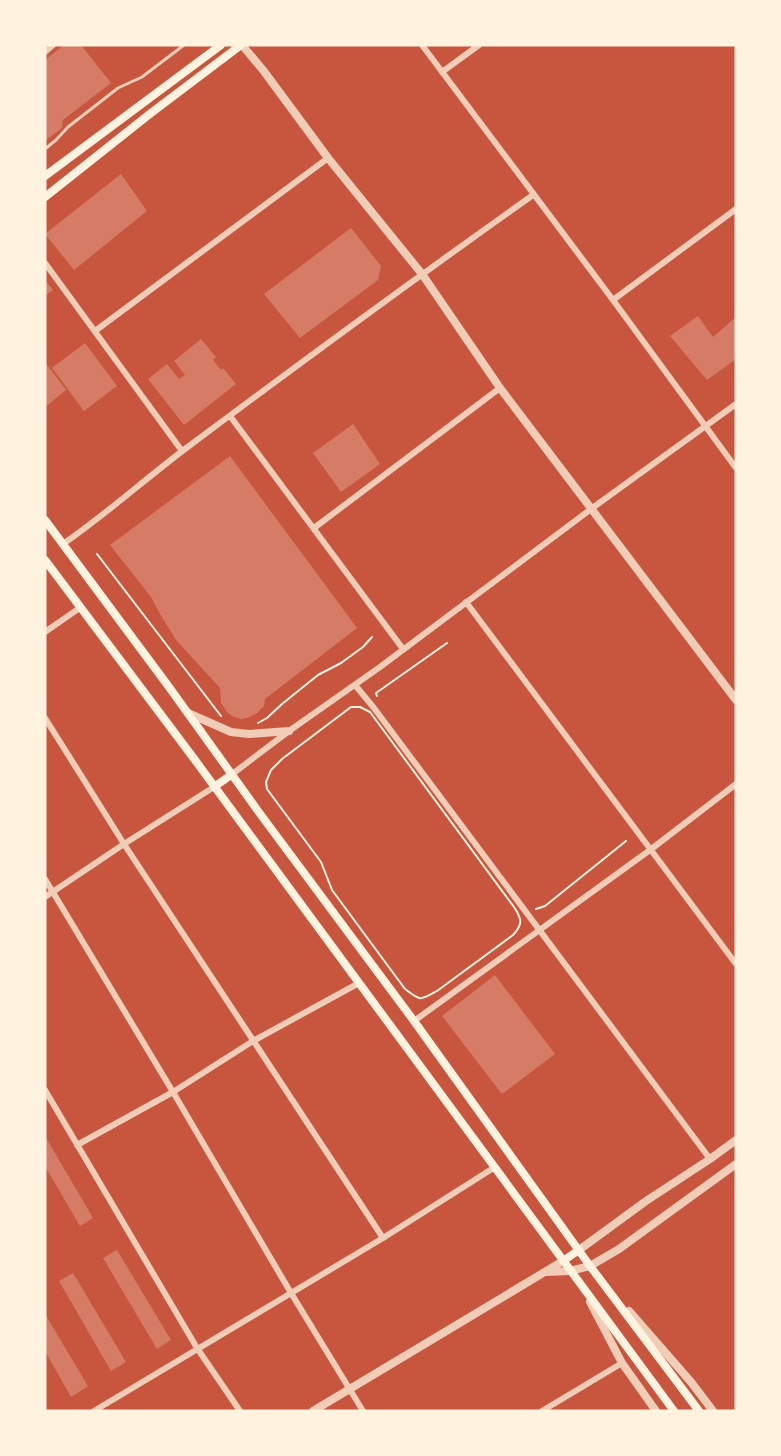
<svg xmlns="http://www.w3.org/2000/svg" width="781" height="1456" viewBox="0 0 781 1456" font-family="Karla,sans-serif">
	<rect width="100%" height="100%" fill="#c8553d"/>
	<g fill="#d67c66">
		<polygon points="64,45 81,45 111,83 63,120 62,128 45,141 45,60"/>
		<polygon points="121,174 147,211 74,270 45,234"/>
		<polygon points="351,228 381,266 378,280 300,338 264,294"/>
		<polygon points="45,280 53,290 45,296"/>
		<polygon points="698,316 713,337 736,317 736,359 707,380 670,336"/>
		<polygon points="201,339 216,357 213,360 221,370 223,368 236,384 184,425 148,379 167,364 179,379 185,375 174,361"/>
		<polygon points="85,343 117,386 84,411 52,368"/>
		<polygon points="45,362 66,390 45,407"/>
		<polygon points="353,424 380,464 341,492 313,453"/>
		<polygon points="230,456 357,628 265,699 264,706 257,713 247,718 241,719 232,716 227,712 221,703 220,688 176,640 160,614 151,597 110,545"/>
		<polygon points="495,975 555,1054 502,1094 442,1016"/>
		<polygon points="45,1136 93,1218 80,1226 45,1166"/>
		<polygon points="117,1250 171,1340 157,1349 103,1258"/>
		<polygon points="73,1273 126,1362 111,1371 59,1281"/>
		<polygon points="45,1314 88,1386 71,1397 45,1351"/>
	</g>
	<g fill="none" stroke-linecap="round" stroke-linejoin="round">
		<g stroke="#fff3e0" stroke-width="2">
			<polyline points="97,554 221,716"/>
			<polyline points="377,696 376,693 447,643"/>
			<path d="M351 707H360L370 712 514 907C522 919 523 924 513 935L437 991C419 1001 421 1001 405 989L332 890 321 862 267 789 266 782 271 770 282 759Z"/>
			<polyline points="258,723 267,718 282,704 318,675 341,663 363,647 372,637"/>
			<polyline points="536,909 545,906 626,841"/>
		</g>
		<polyline stroke="#f1ccb7" stroke-width="3" points="45,149 56,140 68,127 118,88 142,77 184,45"/>
		<g stroke="#f1ccb7" stroke-width="6">
			<polyline points="422,45 613,300 736,468"/>
			<polyline points="45,52 53,45"/>
			<polyline points="442,72 479,45"/>
			<polyline points="45,263 182,451"/>
			<polyline points="613,300 736,209"/>
			<polyline points="95,331 328,158"/>
			<polyline points="230,416 403,649"/>
			<polyline points="314,528 500,388"/>
			<path d="M63 544C105 515 144 480 185 449 300 363 416 278 533 195"/>
			<polyline points="466,602 736,964"/>
			<polyline points="45,632 81,607"/>
			<polyline points="355,685 374,708 710,1159"/>
			<polyline points="45,718 124,844 383,1238"/>
			<polyline points="231,775 289,731 380,667 591,509 736,404"/>
			<polyline points="45,879 173,1092 291,1293 363,1411"/>
			<polyline points="45,897 124,844 214,787"/>
			<polyline points="414,1021 650,850 736,784"/>
			<polyline points="45,1090 197,1348 240,1411"/>
			<polyline points="77,1145 173,1092 253,1041 359,983"/>
			<polyline points="94,1411 383,1238 495,1167"/>
			<polyline points="542,1411 622,1363"/>
		</g>
		<g stroke="#f1ccb7" stroke-width="8">
			<polyline points="242,45 263,70 328,158 422,274 500,388 736,700"/>
			<polyline points="188,713 231,732 249,734 289,731"/>
			<polyline points="579,1250 646,1201 710,1159 736,1140"/>
			<polyline points="546,1272 570,1271 590,1266 619,1249 736,1164"/>
			<polyline points="590,1302 622,1363 656,1411"/>
			<polyline points="629,1311 691,1382 713,1411"/>
			<polyline points="313,1411 563,1261"/>
		</g>
		<g stroke="#fff3e0" stroke-width="8">
			<polyline points="45,176 221,45"/>
			<polyline points="45,197 151,113 241,45"/>
			<polyline points="45,520 169,687 258,811 414,1021 590,1266 699,1411"/>
			<polyline points="45,560 195,760 674,1411"/>
			<polyline points="214,787 231,775"/>
			<polyline points="563,1261 579,1250"/>
		</g>
	</g>
	<rect width="781" height="1456" fill="none" stroke="#fff3e0" stroke-width="93"/>
</svg>
